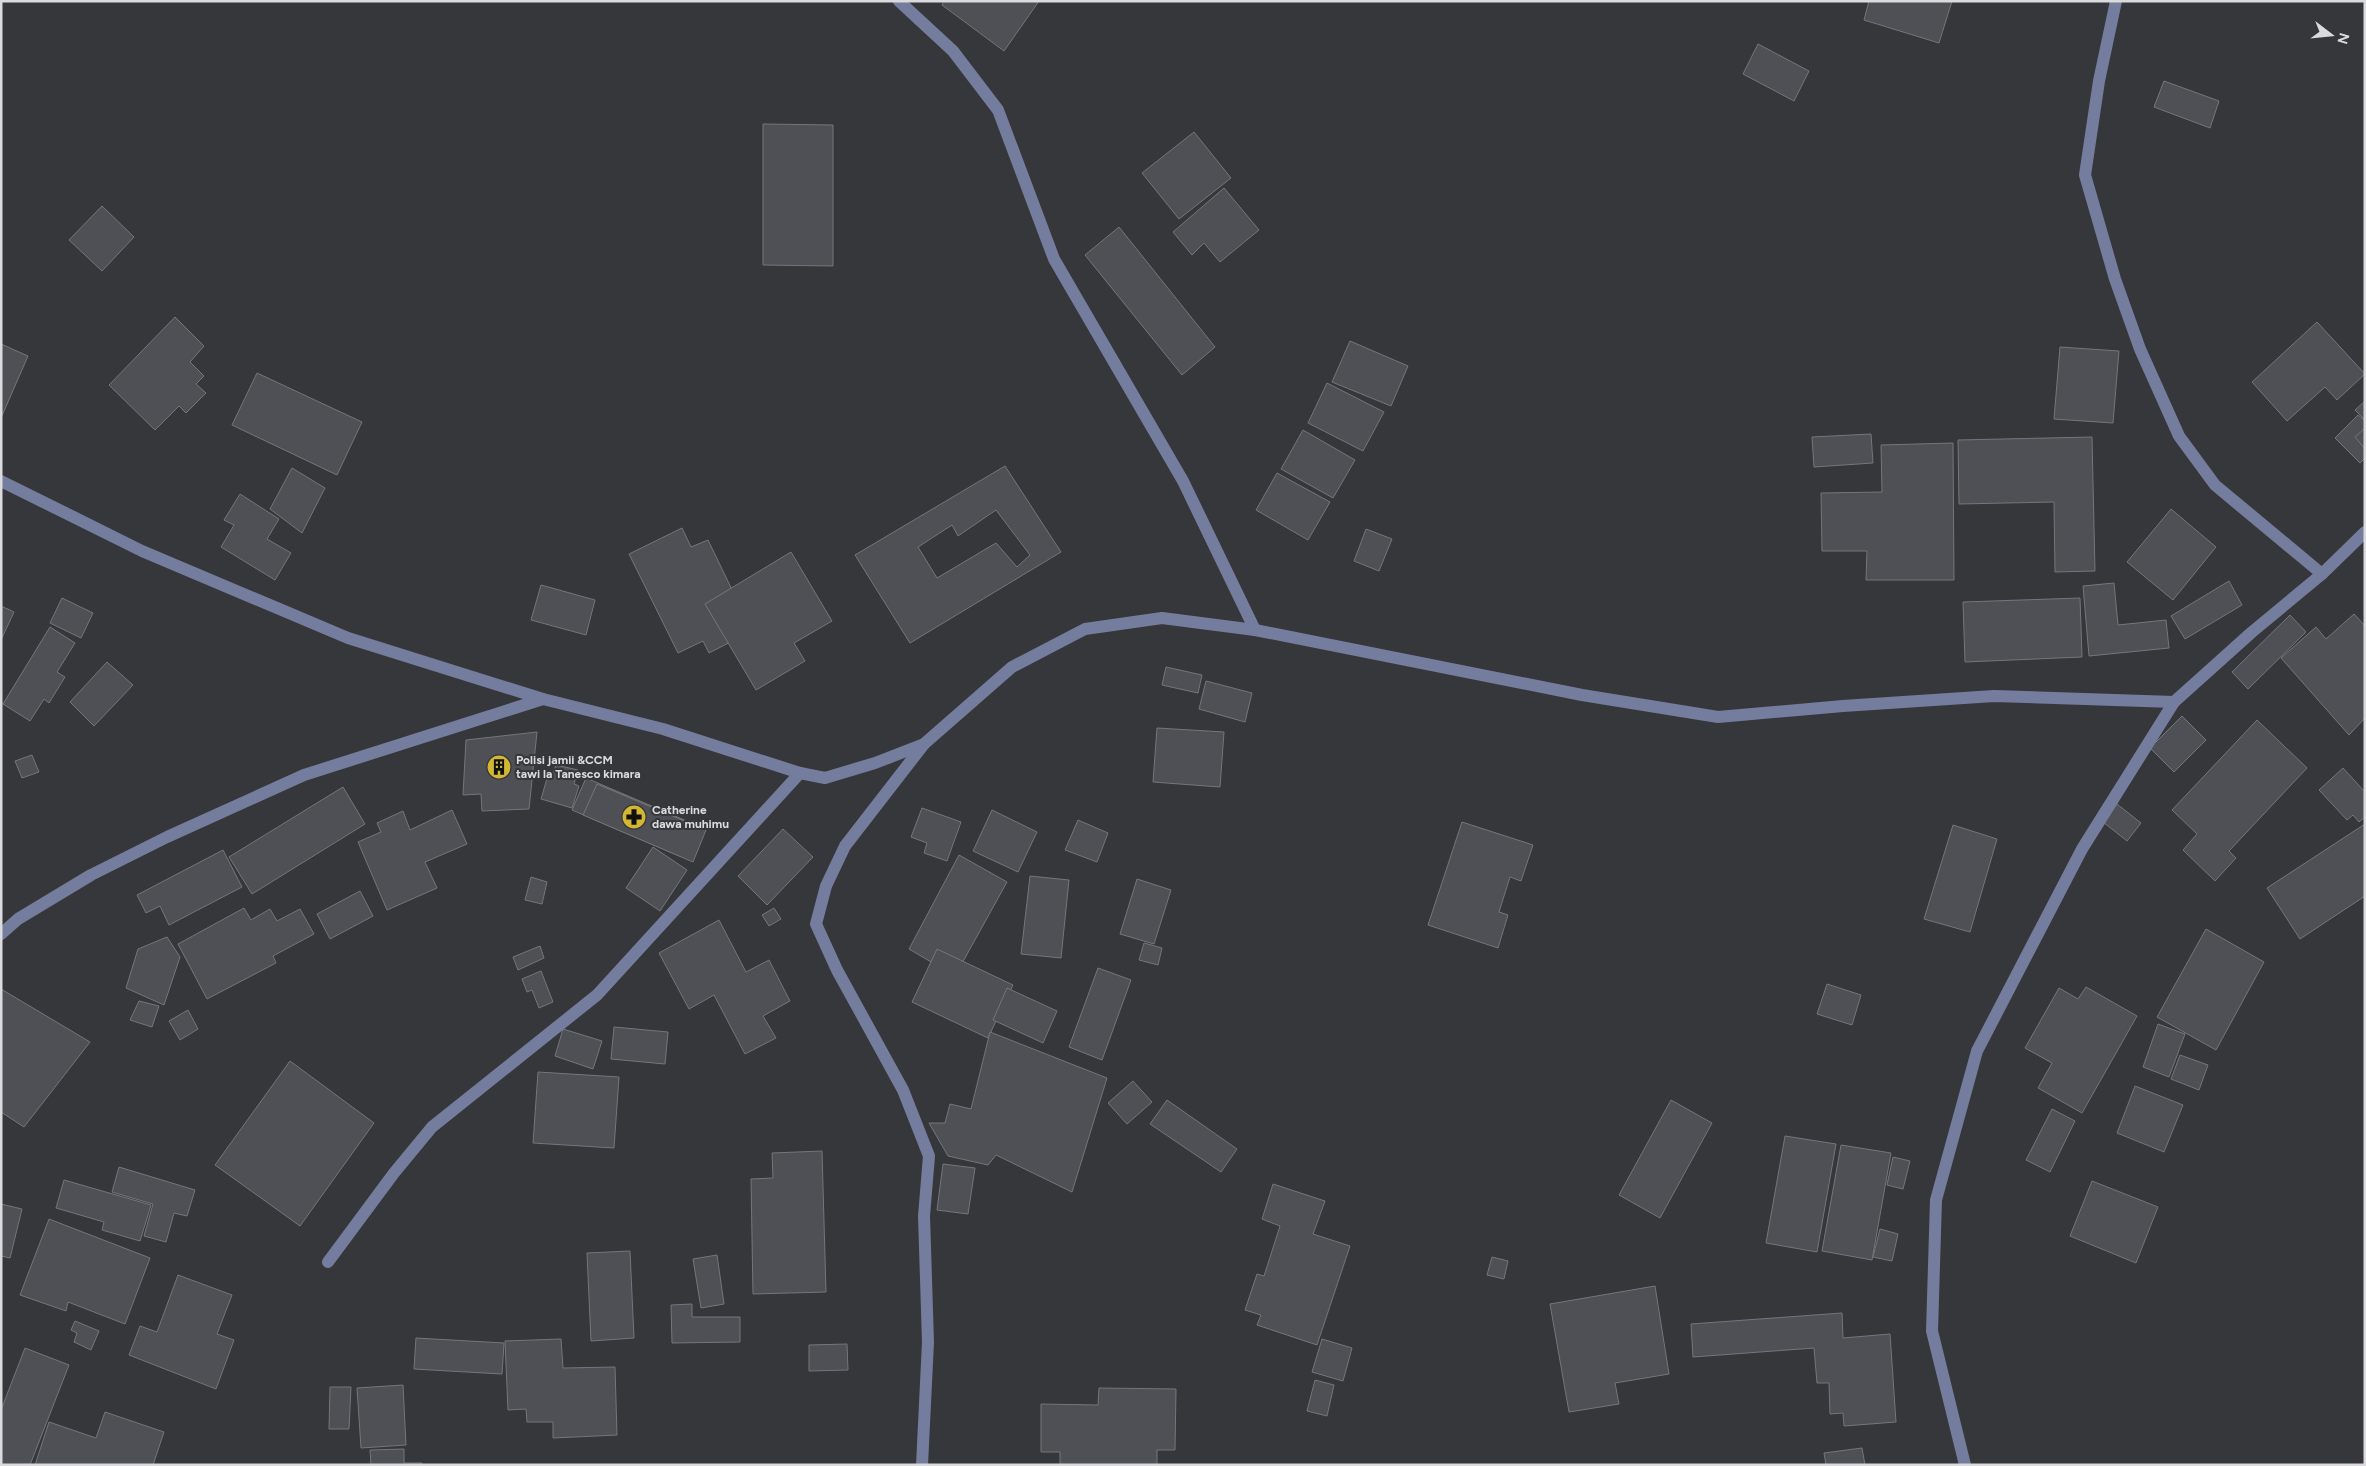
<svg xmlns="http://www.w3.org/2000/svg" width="2366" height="1466" viewBox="0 0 2366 1466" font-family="Figtree,sans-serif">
	<rect width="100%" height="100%" fill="#36373b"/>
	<g fill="#4f5055" stroke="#75767a" fill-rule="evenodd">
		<polygon points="944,1 1039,1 1004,51 942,5"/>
		<polygon points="1869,1 1952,1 1939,43 1864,20"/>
		<polygon points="1758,44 1809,71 1794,101 1743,74"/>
		<polygon points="2164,81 2219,101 2210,128 2154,107"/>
		<polygon points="763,124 833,125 833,266 763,265"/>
		<polygon points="1194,132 1231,178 1179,219 1142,173"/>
		<polygon points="1224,188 1259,230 1220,262 1204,243 1192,255 1173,232"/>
		<polygon points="102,206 134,237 102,271 69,240"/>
		<polygon points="1119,227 1215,347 1182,375 1085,255"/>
		<polygon points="175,317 204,346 190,362 204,376 196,384 206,393 186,413 179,406 155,430 109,385"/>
		<polygon points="2317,322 2365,374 2337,400 2325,387 2287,421 2252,382"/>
		<polygon points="1350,341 1408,366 1391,406 1332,382"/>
		<polygon points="1,344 28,356 1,418"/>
		<polygon points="2060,347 2119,351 2113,423 2054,419"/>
		<polygon points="257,373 362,422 337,475 232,425"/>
		<polygon points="1327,383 1384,412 1363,451 1308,423"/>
		<polygon points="2365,401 2365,420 2355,410"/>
		<polygon points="2358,415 2365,421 2365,458 2360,463 2335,438"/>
		<polygon points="2365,428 2365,449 2355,437"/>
		<polygon points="1303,430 1355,460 1333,498 1281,469"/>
		<polygon points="1871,434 1873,463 1814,467 1812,437"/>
		<polygon points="2092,437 2095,571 2055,572 2054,502 1959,504 1958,440"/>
		<polygon points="1953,443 1954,580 1866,580 1867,551 1822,551 1821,493 1882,492 1881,445"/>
		<path d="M1005 466 1061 552 910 643 855 555ZM996 510 1030 555 1017 567 996 543 937 578 918 547 952 525 958 536Z"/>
		<polygon points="292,468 325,488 302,533 270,509"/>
		<polygon points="1277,473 1330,502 1308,540 1256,510"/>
		<polygon points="240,494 279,519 267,539 291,553 275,580 221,547 234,525 224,520"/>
		<polygon points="2171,509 2216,547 2173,600 2127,562"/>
		<polygon points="682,528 691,547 708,540 752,631 709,653 703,641 678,653 629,554"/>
		<polygon points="1366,529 1392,539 1379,571 1354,561"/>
		<polygon points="791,552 832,621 794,643 805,661 756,690 705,604"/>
		<polygon points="2229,581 2242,605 2185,639 2171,616"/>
		<polygon points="2114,583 2118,625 2166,620 2169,648 2089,656 2083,586"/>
		<polygon points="541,585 595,600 586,635 531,620"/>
		<polygon points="62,598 93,613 81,638 50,623"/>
		<polygon points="2080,598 2082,657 1965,662 1963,602"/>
		<polygon points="1,606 14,612 1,640"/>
		<polygon points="2354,614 2365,626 2365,718 2349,735 2281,658 2316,627 2326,639"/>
		<polygon points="2290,615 2306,632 2248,689 2232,672"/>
		<polygon points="50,627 75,643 57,672 65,677 49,703 44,699 30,721 3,704"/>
		<polygon points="107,662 133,685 94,726 70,702"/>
		<polygon points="1166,667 1202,675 1198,693 1162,685"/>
		<polygon points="1206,681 1252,693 1245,722 1199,709"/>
		<polygon points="2182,716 2206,740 2174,772 2150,748"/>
		<polygon points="2257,720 2307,768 2229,851 2236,858 2215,881 2183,850 2197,834 2172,810"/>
		<polygon points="1157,728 1224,732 1220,787 1153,782"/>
		<polygon points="537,732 529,809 482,811 481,794 463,795 466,740"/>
		<polygon points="32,755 39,772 22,778 15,761"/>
		<polygon points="556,765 578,770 574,784 579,786 572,808 541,799 548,775 552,776"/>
		<polygon points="2343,768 2365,792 2365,817 2359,822 2353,815 2347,820 2319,790"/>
		<polygon points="586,778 696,825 682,857 572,810"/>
		<polygon points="597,784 706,830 693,862 583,815"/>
		<polygon points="343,787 365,824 252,894 229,857"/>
		<polygon points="2117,804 2141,823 2127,841 2103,822"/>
		<polygon points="922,808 961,822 947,861 924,853 927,843 911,837"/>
		<polygon points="452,810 467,844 425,862 437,888 387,910 358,842 381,832 377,823 403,811 410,830"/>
		<polygon points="992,810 1037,832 1018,872 973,851"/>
		<polygon points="1078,820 1108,833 1097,862 1065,850"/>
		<polygon points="1462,822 1533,845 1521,881 1510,877 1499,912 1508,915 1498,948 1428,925"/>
		<polygon points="2365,824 2365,896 2300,939 2267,888"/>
		<polygon points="1953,825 1997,839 1970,932 1924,919"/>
		<polygon points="783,829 813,857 767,905 738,876"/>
		<polygon points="653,847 687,870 660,911 626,888"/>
		<polygon points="223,850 242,887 169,925 160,906 146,913 137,895"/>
		<polygon points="959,855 1007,882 955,976 909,949"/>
		<polygon points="1030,876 1069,880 1061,958 1021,954"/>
		<polygon points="531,877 547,882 542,904 525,900"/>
		<polygon points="1137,879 1171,890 1154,944 1120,934"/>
		<polygon points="360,891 373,916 330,939 317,914"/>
		<polygon points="244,908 251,920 270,909 277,921 300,909 314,934 273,956 276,963 207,999 178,944"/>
		<polygon points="774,908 781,919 769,926 762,915"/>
		<polygon points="719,920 746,972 769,960 790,1001 763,1016 776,1038 745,1054 714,995 689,1009 659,953"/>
		<polygon points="2206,929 2264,962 2216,1050 2157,1017"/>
		<polygon points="167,937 180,957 164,1005 126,988 138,949"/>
		<polygon points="1144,943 1162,948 1158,965 1139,960"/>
		<polygon points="540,946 544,958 518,970 513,957"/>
		<polygon points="937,949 1013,985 988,1038 912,1002"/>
		<polygon points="1098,968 1131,980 1102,1060 1069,1047"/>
		<polygon points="541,971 553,1002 539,1008 532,990 527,992 522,979"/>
		<polygon points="1827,984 1861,995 1852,1025 1817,1014"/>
		<polygon points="2086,987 2137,1016 2082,1113 2038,1088 2052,1063 2025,1048 2059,988 2078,999"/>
		<polygon points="1007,988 1057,1011 1043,1043 993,1020"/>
		<polygon points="1,989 90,1042 24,1127 1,1112"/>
		<polygon points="139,1001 159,1006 152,1027 130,1020"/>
		<polygon points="188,1010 198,1029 180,1040 169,1021"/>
		<polygon points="2158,1024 2185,1034 2169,1077 2143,1067"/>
		<polygon points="614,1027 668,1032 665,1064 611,1059"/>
		<polygon points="563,1029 602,1041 593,1069 555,1056"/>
		<polygon points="990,1032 1107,1078 1072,1192 996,1155 988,1165 948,1156 929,1123 945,1123 950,1104 971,1109"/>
		<polygon points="2180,1055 2208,1065 2199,1090 2171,1079"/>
		<polygon points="290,1061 374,1123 300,1226 215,1165"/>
		<polygon points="538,1072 619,1077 614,1148 533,1143"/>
		<polygon points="1133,1081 1152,1102 1127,1124 1108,1103"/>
		<polygon points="2135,1086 2183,1105 2164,1152 2117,1133"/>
		<polygon points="1167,1100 1237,1149 1221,1172 1150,1124"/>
		<polygon points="1671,1100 1712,1123 1660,1218 1619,1195"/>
		<polygon points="2052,1109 2075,1121 2050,1172 2026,1160"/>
		<polygon points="1785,1136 1836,1144 1817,1252 1766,1243"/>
		<polygon points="1841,1145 1891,1153 1872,1260 1822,1251"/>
		<polygon points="822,1151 826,1292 753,1294 751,1179 773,1178 772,1153"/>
		<polygon points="1893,1157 1910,1161 1903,1189 1887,1185"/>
		<polygon points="943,1164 975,1168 968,1214 937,1210"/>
		<polygon points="119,1167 195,1190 187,1216 174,1213 166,1242 144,1236 153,1204 112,1192"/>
		<polygon points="64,1180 151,1205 140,1241 102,1230 104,1222 56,1208"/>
		<polygon points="2092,1181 2158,1207 2136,1263 2070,1236"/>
		<polygon points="1273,1184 1325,1201 1313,1234 1350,1246 1317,1345 1257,1325 1261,1315 1245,1310 1257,1274 1264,1276 1280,1226 1262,1219"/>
		<polygon points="1,1204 22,1209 10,1258 1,1256"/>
		<polygon points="49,1219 150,1258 125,1324 68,1302 66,1311 20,1295"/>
		<polygon points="1880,1229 1898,1234 1892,1261 1873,1257"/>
		<polygon points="630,1251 634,1338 591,1341 587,1253"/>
		<polygon points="717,1255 724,1304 701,1308 693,1259"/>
		<polygon points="1492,1257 1508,1261 1504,1279 1487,1275"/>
		<polygon points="178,1275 232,1295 217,1334 234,1340 216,1389 129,1355 140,1326 157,1332"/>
		<polygon points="1655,1286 1669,1374 1615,1383 1619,1404 1569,1412 1550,1304"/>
		<polygon points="692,1304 692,1317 740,1317 740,1342 672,1343 671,1305"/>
		<polygon points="1842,1313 1843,1338 1890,1334 1896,1422 1844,1426 1843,1413 1830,1414 1829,1383 1817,1383 1814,1348 1693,1357 1691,1324"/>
		<polygon points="75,1321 99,1331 91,1350 74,1342 77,1333 71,1330"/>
		<polygon points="416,1338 504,1343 502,1374 414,1369"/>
		<polygon points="561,1339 563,1368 615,1367 617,1435 553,1438 553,1422 527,1422 526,1409 508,1410 505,1341"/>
		<polygon points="1322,1339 1352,1348 1343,1381 1312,1372"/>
		<polygon points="847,1344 848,1370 809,1371 809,1345"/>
		<polygon points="25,1348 69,1365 30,1465 1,1465 1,1410"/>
		<polygon points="1315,1380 1334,1385 1327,1416 1307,1411"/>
		<polygon points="403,1385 406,1445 361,1448 357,1388"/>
		<polygon points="330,1387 351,1387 349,1429 329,1429"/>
		<polygon points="1099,1388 1176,1389 1175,1450 1157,1450 1157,1465 1060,1465 1060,1452 1041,1452 1041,1404 1098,1405"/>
		<polygon points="105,1412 164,1432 153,1465 35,1465 49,1422 96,1438"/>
		<polygon points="1862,1448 1865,1465 1826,1465 1824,1453"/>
		<polygon points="404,1449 404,1463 422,1463 422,1465 371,1465 370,1450"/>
	</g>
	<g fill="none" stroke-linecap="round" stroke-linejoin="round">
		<g stroke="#757d9e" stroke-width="12">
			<polyline points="899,1 953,51 998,110 1054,259 1183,481 1255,630"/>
			<polyline points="2116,1 2099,81 2085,175 2115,279 2140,349 2179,436 2215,485 2322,574"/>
			<polyline points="1,481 142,551 348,638 543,699 663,729 800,773 825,778 875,763 924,744 1012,667 1085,629 1162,618 1255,630 1582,695 1718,717 1843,706 1994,696 2174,702"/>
			<polyline points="1,934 18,919 91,875 167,837 304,775 543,699"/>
			<polyline points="328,1262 394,1173 432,1127 597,995 800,773"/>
			<polyline points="922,1465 928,1342 924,1216 929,1156 903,1090 837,970 816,924 826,886 845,846 924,744"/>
			<polyline points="1965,1465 1932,1331 1936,1200 1977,1051 2082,849 2174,702 2252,632 2322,574 2365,532"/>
		</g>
	</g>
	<defs>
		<symbol id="building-disc" viewBox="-11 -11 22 22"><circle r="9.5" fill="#d4b635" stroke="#36373b"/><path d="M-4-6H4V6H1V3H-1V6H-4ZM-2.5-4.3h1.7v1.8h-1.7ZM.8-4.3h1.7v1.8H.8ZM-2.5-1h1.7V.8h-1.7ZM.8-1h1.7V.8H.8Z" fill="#111"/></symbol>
		<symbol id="pharmacy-disc" viewBox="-11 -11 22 22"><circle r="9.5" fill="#d4b635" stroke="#36373b"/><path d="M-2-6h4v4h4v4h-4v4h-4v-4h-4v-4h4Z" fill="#111"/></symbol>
	</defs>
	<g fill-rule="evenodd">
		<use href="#building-disc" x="485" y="753" width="28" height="28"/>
		<use href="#pharmacy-disc" x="620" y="803" width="28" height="28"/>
	</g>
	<g text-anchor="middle" stroke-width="4" stroke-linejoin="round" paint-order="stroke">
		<g font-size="12" font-weight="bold" fill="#dbdbde" stroke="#36373b" text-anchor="start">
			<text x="516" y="764">Polisi jamii &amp;CCM<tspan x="516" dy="14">tawi la Tanesco kimara</tspan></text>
			<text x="652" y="814">Catherine<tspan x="652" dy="14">dawa muhimu</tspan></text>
		</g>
	</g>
	<rect width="2366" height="1466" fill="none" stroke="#dbdbde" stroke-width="5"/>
	<g transform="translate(2331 35) rotate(106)" stroke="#36373b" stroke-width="4" paint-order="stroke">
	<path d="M0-4L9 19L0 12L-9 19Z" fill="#dbdbde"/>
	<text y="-8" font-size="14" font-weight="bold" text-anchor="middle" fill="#dbdbde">N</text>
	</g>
</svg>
